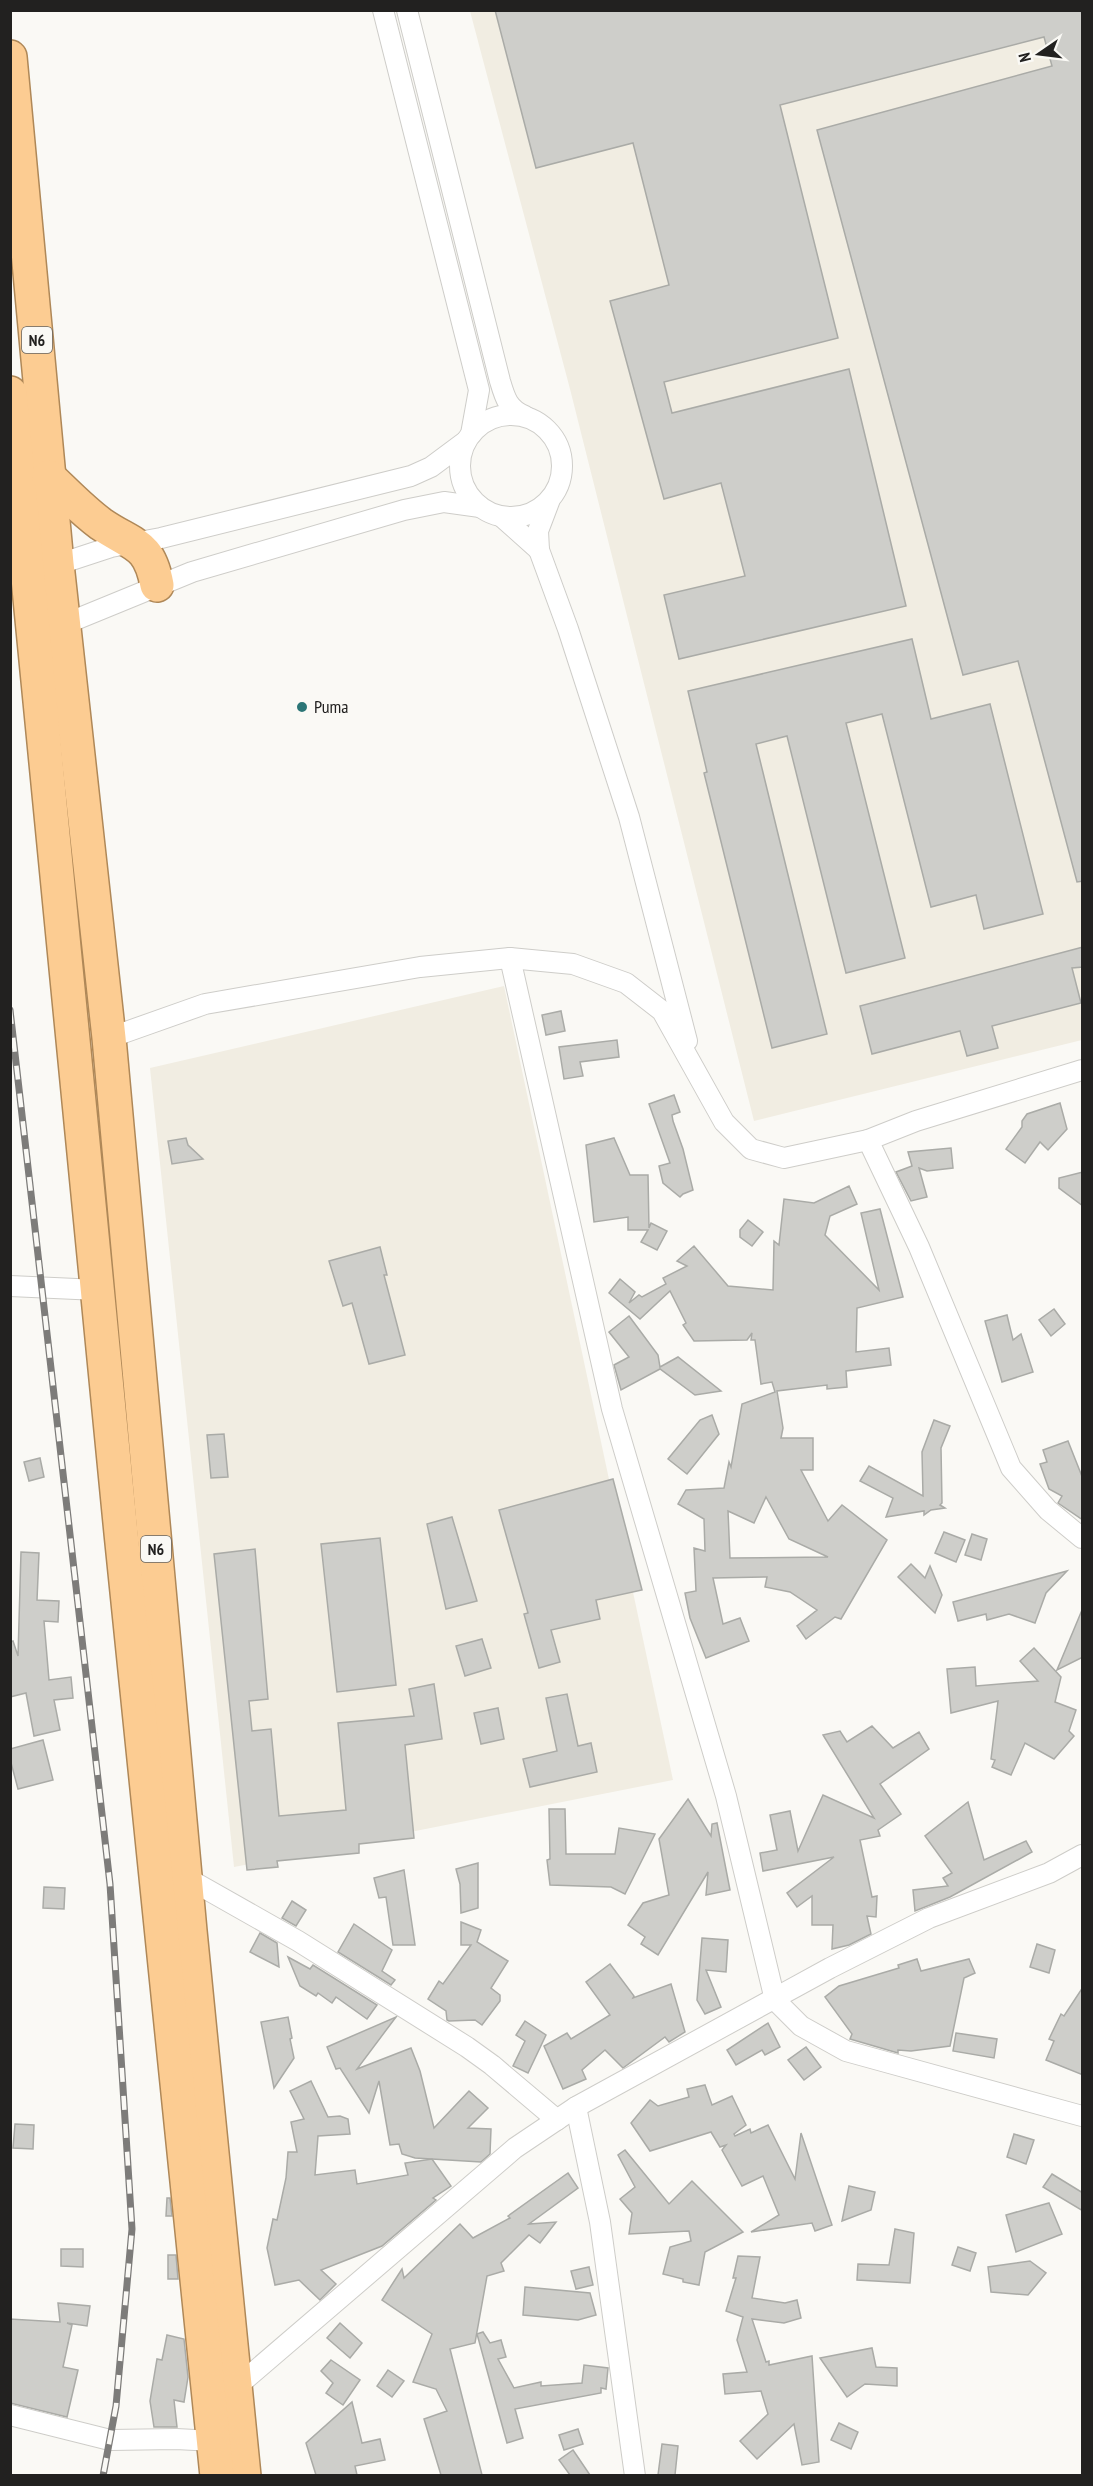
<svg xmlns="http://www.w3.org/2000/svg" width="1093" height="2486" viewBox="0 0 1093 2486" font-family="'PT Sans Narrow',sans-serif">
	<rect width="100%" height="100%" fill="#faf9f5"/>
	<g fill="#f1ede2">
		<polygon points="470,11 1082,11 1082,1040 754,1121 570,389"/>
		<polygon points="504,986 673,1780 234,1867 150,1068"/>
	</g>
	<g fill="#cececa" stroke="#aaaba7" stroke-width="1.5" fill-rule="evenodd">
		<polygon points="495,10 1081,10 1083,18 1083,881 1077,882 1018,661 963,675 817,130 1052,66 1044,37 780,105 838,338 664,382 672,413 849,369 906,606 679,659 664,595 745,576 721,483 664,499 610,301 669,285 633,143 536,168"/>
		<polygon points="912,639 931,719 990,704 1043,914 984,929 976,895 931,907 882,714 846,723 905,958 846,973 787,736 756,744 827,1034 772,1048 704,773 707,772 688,691"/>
		<polygon points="1083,947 1083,967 1072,968 1081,1003 992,1026 998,1048 967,1056 960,1031 872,1054 860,1006"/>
		<polygon points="561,1011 565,1031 546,1035 542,1015"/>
		<polygon points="617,1040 619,1057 580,1062 583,1076 564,1079 559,1047"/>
		<polygon points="674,1095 680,1112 672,1115 673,1121 683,1149 693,1190 683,1194 680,1197 663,1183 659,1166 670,1163 649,1104"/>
		<polygon points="1060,1103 1067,1129 1048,1150 1040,1142 1025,1163 1006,1149 1022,1127 1022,1121 1027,1114"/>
		<polygon points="186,1138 188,1145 203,1159 172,1164 168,1141"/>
		<polygon points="614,1138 630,1175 648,1175 649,1228 651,1223 667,1231 657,1250 641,1242 648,1230 628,1230 628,1217 594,1222 586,1145"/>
		<polygon points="951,1148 953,1168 927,1171 919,1168 927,1197 911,1201 896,1172 912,1166 908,1152"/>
		<polygon points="1083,1172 1083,1206 1059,1188 1059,1178"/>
		<path d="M849 1186 857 1204 830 1216 825 1235 879 1290 861 1213 880 1209 903 1297 857 1308 856 1352 889 1348 891 1365 846 1371 847 1387 827 1389V1385L777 1391 783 1428 781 1438H813V1470H801L828 1521 842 1505 887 1540 841 1619 835 1617 806 1639 797 1626 817 1610 790 1592 765 1587 767 1577 713 1578 723 1624 740 1618 749 1641 706 1658 690 1618 685 1593 696 1591 694 1548 705 1551 704 1519 678 1504 686 1490 724 1488 729 1462 731 1467 742 1404 775 1392 772 1382 761 1384 755 1340H751L752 1333 747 1340 694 1341 683 1325 686 1323 670 1291 640 1319 609 1293 620 1279 635 1292 629 1303 639 1295 642 1297 666 1284 663 1278 687 1266 677 1261 694 1246 728 1286 773 1290 774 1241 779 1245 784 1199 814 1203ZM766 1497 789 1539 828 1557 730 1558 728 1511 754 1523Z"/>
		<polygon points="748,1220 763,1232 752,1246 740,1237 740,1230"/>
		<polygon points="380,1247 387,1275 384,1275 405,1355 369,1364 352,1303 343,1306 329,1261"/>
		<polygon points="1054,1309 1065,1324 1051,1336 1039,1320"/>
		<polygon points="1007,1315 1013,1340 1021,1334 1033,1372 1002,1382 985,1321"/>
		<polygon points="629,1316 658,1355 660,1367 678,1357 721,1391 695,1395 660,1369 621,1390 614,1365 629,1357 609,1332"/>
		<polygon points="712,1415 719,1434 687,1474 668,1459 700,1420"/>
		<polygon points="934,1420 950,1426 941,1448 942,1503 940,1505 945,1508 931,1510 924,1515 924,1511 886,1517 893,1498 860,1481 869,1466 923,1496 922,1452"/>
		<polygon points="224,1434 228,1477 211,1478 207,1435"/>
		<polygon points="1068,1441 1083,1479 1083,1520 1058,1503 1062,1496 1049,1489 1040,1464 1047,1462 1043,1450"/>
		<polygon points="40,1458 44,1477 29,1481 24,1462"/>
		<polygon points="613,1479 642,1590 596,1600 600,1619 551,1630 560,1662 539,1668 524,1614 528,1613 499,1510"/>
		<polygon points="452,1517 477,1601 446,1609 427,1524"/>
		<polygon points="944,1532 965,1540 956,1562 935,1553"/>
		<polygon points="972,1534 987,1539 981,1560 965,1555"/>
		<polygon points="380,1538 396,1685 337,1692 321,1544"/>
		<polygon points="255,1549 268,1699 249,1701 252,1731 271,1729 279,1816 346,1810 338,1723 414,1716 409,1689 434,1684 442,1739 405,1745 414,1838 359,1844 359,1853 277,1861 278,1867 247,1870 214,1554"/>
		<polygon points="21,1552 39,1553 37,1600 59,1601 58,1622 44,1621 49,1680 71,1677 73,1698 54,1700 60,1730 34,1736 26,1693 10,1697 10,1642 13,1641 18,1656"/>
		<polygon points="911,1564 925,1578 930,1566 942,1595 935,1613 898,1577"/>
		<polygon points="1067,1571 1046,1593 1035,1623 1009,1614 987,1620 986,1614 958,1621 953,1602"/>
		<polygon points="1082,1610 1083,1657 1057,1670"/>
		<polygon points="482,1639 491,1668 465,1676 456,1646"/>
		<polygon points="1034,1648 1061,1677 1055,1702 1076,1710 1069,1731 1074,1736 1054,1759 1025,1743 1011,1775 992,1767 995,1760 991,1759 998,1701 951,1713 947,1669 975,1667 976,1686 1038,1681 1020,1661"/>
		<polygon points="567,1694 578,1746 591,1743 597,1772 530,1787 523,1759 557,1751 546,1698"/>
		<polygon points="498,1708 504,1739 481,1744 474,1713"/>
		<polygon points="872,1726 893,1748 919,1732 929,1749 880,1784 901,1814 878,1830 880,1836 860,1840 872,1897 877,1896 876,1917 867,1916 871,1934 849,1945 832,1949 833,1925 812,1925 812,1896 797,1907 787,1893 834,1857 763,1871 760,1853 777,1850 770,1815 790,1811 798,1851 823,1795 874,1818 823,1735 840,1731 847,1742"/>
		<polygon points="43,1740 53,1780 18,1789 10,1759 10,1749"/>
		<polygon points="688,1799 711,1836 712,1824 717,1823 730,1890 706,1895 708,1872 658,1955 641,1944 645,1937 628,1925 643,1903 669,1895 659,1839"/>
		<polygon points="968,1802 984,1860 1026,1841 1032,1852 950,1897 915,1911 913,1890 948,1886 943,1878 952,1873 925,1836"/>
		<polygon points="549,1809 565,1809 566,1854 615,1854 619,1828 655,1834 625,1894 611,1887 550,1885 547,1860 550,1859"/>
		<polygon points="478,1863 478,1908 461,1913 460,1884 456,1869"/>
		<polygon points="404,1870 415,1945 393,1945 386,1897 379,1898 374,1878"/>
		<polygon points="44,1887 65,1888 64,1909 43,1908"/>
		<polygon points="292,1901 306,1910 296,1926 282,1918"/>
		<polygon points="461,1922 481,1930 477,1942 508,1961 491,1988 500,1995 500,2001 482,2025 475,2020 449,2021 447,2020 446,2011 428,1999 439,1981 443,1984 471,1945 461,1945"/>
		<polygon points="354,1924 392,1950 382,1971 395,1980 391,1985 338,1952"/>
		<polygon points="260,1933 277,1943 279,1967 250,1952"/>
		<polygon points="702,1938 728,1940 726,1972 706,1970 721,2007 705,2014 697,2000"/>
		<polygon points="1037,1944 1055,1950 1049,1973 1030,1967"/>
		<polygon points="288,1957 310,1969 313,1965 377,2005 367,2019 336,1997 332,2003 318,1993 316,1996 300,1986"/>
		<polygon points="917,1959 921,1971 969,1959 975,1973 964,1978 950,2046 911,2051 898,2050 898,2053 850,2039 852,2034 825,1997 839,1986 899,1968 898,1965"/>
		<polygon points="610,1964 634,1996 633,1998 671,1984 685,2032 669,2042 665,2037 623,2068 605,2050 582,2070 586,2079 563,2089 544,2046 567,2033 571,2039 610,2015 586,1982"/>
		<polygon points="1083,1987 1083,2075 1046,2060 1054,2041 1049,2039 1061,2014 1064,2016"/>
		<polygon points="288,2017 292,2038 290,2039 294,2058 274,2088 261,2022"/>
		<polygon points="396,2017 357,2069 411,2048 420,2071 434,2128 469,2091 488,2108 468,2128 491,2129 490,2154 481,2162 415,2158 402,2154 399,2144 390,2145 379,2081 369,2113 340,2068 336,2069 327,2047"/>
		<polygon points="525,2021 546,2035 528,2073 513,2066 525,2041 516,2035"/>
		<polygon points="768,2023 780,2047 765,2055 762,2050 736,2065 727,2050"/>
		<polygon points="956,2033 997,2039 994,2058 953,2051"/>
		<polygon points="806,2047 821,2067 804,2080 788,2060"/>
		<polygon points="311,2081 328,2117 340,2116 348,2119 350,2134 318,2136 315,2175 355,2170 357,2184 408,2175 405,2163 432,2159 451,2186 433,2198 436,2200 382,2246 321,2270 336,2284 320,2300 299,2280 275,2285 267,2248 273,2219 277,2220 286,2178 288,2152 297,2152 291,2122 304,2119 290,2091"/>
		<polygon points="705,2085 712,2105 732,2096 746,2125 734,2134 735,2136 750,2129 751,2133 768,2125 795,2179 801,2133 832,2225 815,2231 812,2223 751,2232 779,2215 763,2176 742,2186 722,2150 726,2145 720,2147 711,2132 650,2151 631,2123 650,2100 658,2106 689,2097 687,2089"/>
		<polygon points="15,2124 34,2125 33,2149 13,2148"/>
		<polygon points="1014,2134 1034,2140 1026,2164 1007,2157"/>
		<polygon points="625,2150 669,2204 692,2181 743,2232 705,2252 699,2285 683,2282 683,2279 663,2274 670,2247 691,2241 689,2231 629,2234 632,2213 620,2199 635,2187 618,2155"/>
		<polygon points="568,2173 578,2188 529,2224 556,2222 540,2243 529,2235 501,2263 504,2271 487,2276 475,2343 450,2349 482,2475 441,2475 424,2419 447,2411 436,2389 413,2382 432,2334 382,2300 402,2269 404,2278 460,2224 473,2238 510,2218 508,2216"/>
		<polygon points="1052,2174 1083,2193 1083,2211 1043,2187"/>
		<polygon points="849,2186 875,2192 871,2210 842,2221"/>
		<polygon points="167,2198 170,2198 172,2216 166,2216"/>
		<polygon points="1049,2203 1062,2234 1016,2252 1006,2215"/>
		<polygon points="895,2229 914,2233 910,2283 857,2280 858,2264 889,2265"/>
		<polygon points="958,2247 976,2253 970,2271 952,2265"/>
		<polygon points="61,2249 83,2249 83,2267 61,2266"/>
		<polygon points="168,2255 176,2255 178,2279 168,2279"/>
		<polygon points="738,2256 760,2257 752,2298 785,2303 797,2300 801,2318 784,2323 752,2319 766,2362 769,2361 769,2365 812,2356 819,2462 802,2465 794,2424 757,2459 740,2441 768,2414 761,2391 725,2394 723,2374 747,2372 737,2340 743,2317 726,2311 736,2278 733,2278"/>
		<polygon points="1030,2261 1046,2273 1028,2295 991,2292 988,2267"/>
		<polygon points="589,2267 593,2285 576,2289 571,2271"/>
		<polygon points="525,2287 590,2293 596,2315 578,2320 523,2315"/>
		<polygon points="58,2303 90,2306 87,2326 67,2323 72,2325 63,2367 78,2370 67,2417 10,2403 10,2319 60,2322"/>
		<polygon points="340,2323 362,2343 350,2358 327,2338"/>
		<polygon points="483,2332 490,2343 501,2340 506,2357 498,2359 514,2388 541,2382 541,2386 582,2383 584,2365 608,2368 606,2389 601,2388 601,2393 515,2409 523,2438 507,2443 477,2334"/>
		<polygon points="167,2335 184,2339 188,2377 184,2402 174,2400 177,2427 154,2427 150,2401 157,2359 162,2360"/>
		<polygon points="872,2348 876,2367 897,2368 897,2386 865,2384 847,2397 820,2358"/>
		<polygon points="331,2360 360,2380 343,2405 326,2393 333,2383 321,2371"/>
		<polygon points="388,2370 404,2381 392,2397 377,2386"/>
		<polygon points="352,2402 362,2443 380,2439 385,2460 355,2466 357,2475 316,2475 306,2443"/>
		<polygon points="839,2423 858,2432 851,2449 831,2440"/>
		<polygon points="578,2429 583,2444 564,2450 559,2435"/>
		<polygon points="662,2444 678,2446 675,2475 658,2475"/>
		<polygon points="573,2450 590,2475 570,2475 559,2460"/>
	</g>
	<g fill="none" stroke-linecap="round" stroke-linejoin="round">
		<defs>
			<g id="minor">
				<polyline points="383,10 479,390 471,434"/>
				<path d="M407 10 500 381C505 398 508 409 525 416"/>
				<circle cx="511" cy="466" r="51"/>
				<polyline points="549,502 538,531 539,550 568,629 629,817 687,1041"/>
				<polyline points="502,517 539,550"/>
				<polyline points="47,568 111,547 161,538 411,476 431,467 466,441"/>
				<polyline points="56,625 65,624 192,572 404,510 444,502 480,507"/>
				<polyline points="510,958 612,1409 726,1796 775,2000 801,2026 846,2051 1082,2116"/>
				<polyline points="109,1038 205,1004 420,967 510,958 573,964 626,983 662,1011 724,1122 751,1149 784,1158 868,1140 916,1121 1082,1070"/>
				<polyline points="868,1140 919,1247 1011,1468 1048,1510 1082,1538"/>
				<polyline points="10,1286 98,1290"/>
				<polyline points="185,1877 298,1941 467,2047 492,2065 557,2120"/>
				<polyline points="576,2107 600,2222 635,2476"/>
				<polyline points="234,2389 515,2148 576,2107 830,1968 929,1918 1049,1873 1082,1855"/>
				<polyline points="10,2415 110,2440 176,2439 214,2441"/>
			</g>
			<g id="trunk">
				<polyline points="10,57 57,564 109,1038 190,1931 244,2476"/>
				<polyline points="10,393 121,1533 217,2476"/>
				<path d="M49 477C66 493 82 510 101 524 133 546 149 542 157 585"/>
			</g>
		</defs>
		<use href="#minor" stroke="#cecdc9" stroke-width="22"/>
		<use href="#trunk" stroke="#af8858" stroke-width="36"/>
		<use href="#minor" stroke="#fff" stroke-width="20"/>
		<use href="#trunk" stroke="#fccc92" stroke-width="33"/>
		<defs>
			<polyline id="rail" points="10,1010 110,1884 132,2229 116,2406 103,2476"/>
		</defs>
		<use href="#rail" stroke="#7d7c7a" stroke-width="7"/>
		<use href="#rail" stroke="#faf9f5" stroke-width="4.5" stroke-dasharray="14" stroke-linecap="butt"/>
	</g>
	<circle fill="#2b7576" stroke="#faf9f5" stroke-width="2" cx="302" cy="707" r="6"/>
	<g text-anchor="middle" stroke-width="5" stroke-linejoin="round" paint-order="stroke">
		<g fill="#faf9f5" stroke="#636260" stroke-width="1.5">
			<rect x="22" y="327" width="30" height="26" rx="4.5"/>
			<rect x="141" y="1536" width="30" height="26" rx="4.5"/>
		</g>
		<g font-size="16" font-weight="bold" fill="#222120">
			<text x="37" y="346">N6</text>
			<text x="156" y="1555">N6</text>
		</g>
		<g font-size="18" fill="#222120" stroke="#faf9f5" text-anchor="start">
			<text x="314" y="713">Puma</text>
		</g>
	</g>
	<rect width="1093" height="2486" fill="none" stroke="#222120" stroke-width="24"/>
	<g transform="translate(1039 54) rotate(256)" stroke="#faf9f5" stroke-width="4.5" paint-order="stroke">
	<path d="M0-4.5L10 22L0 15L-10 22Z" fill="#222120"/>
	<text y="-9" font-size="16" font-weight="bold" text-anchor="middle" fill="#222120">N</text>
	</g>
</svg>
